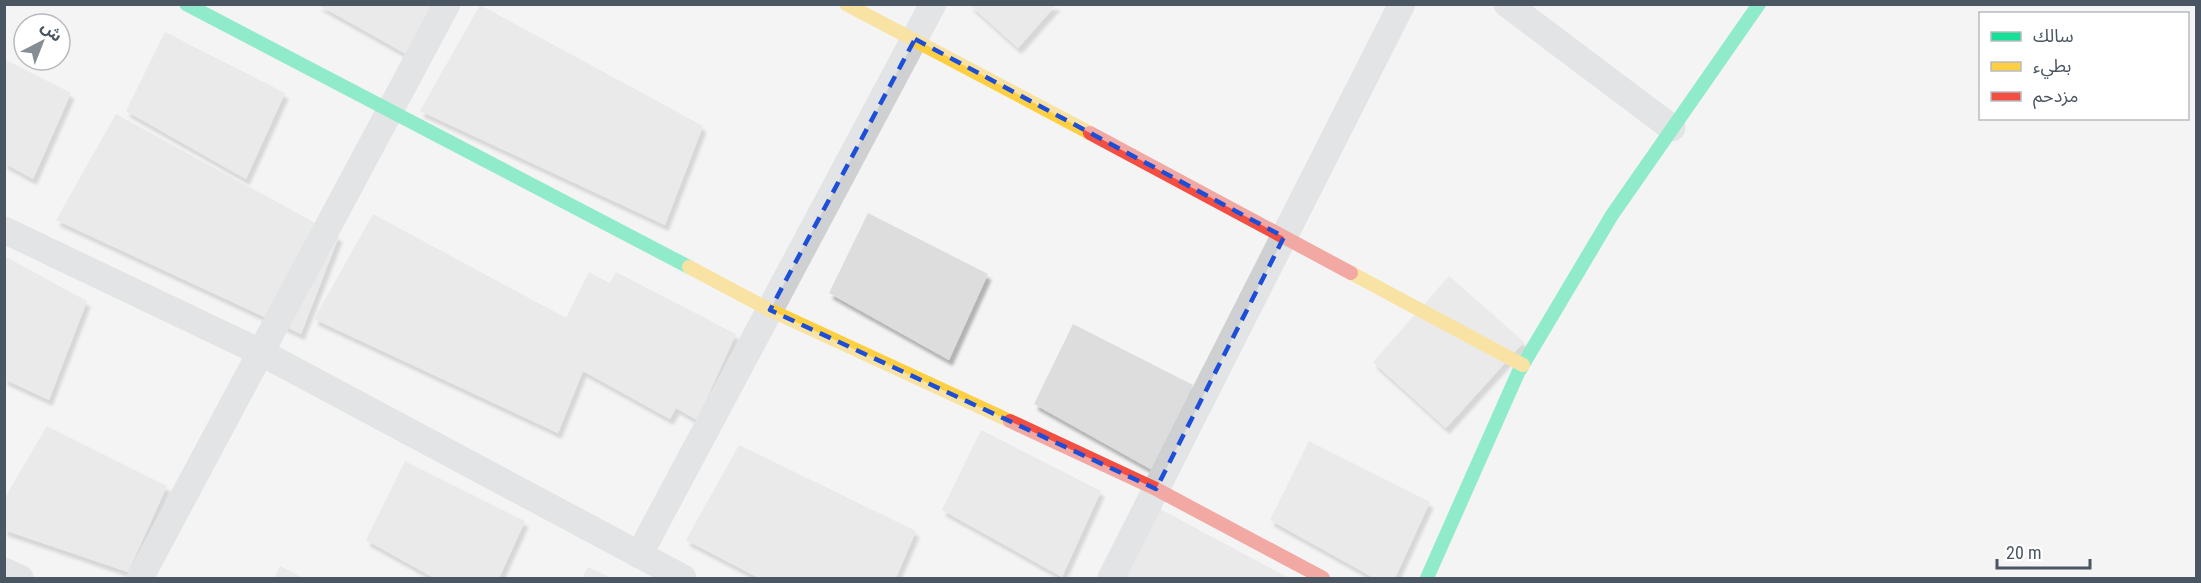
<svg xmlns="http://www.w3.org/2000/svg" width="2201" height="583" viewBox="0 0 2201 583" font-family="'Roboto Condensed','Noto Sans Arabic',sans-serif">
	<defs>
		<filter id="shadow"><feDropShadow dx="3.5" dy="6" stdDeviation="1.5" flood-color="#0004"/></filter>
	</defs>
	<rect width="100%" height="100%" fill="#f4f4f4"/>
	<g fill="#ddddde" filter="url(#shadow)">
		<polygon points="317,4 448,4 422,63"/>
		<polygon points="969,4 1057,4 1018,48"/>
		<polygon points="480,5 703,126 665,225 420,111"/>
		<polygon points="165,32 285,93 246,179 126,111"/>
		<polygon points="4,59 71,93 33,179 4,163"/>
		<polygon points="116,114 339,236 301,334 56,220"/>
		<polygon points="868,213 988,274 949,360 829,293"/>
		<polygon points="373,214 566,318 589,272 610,283 616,272 736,334 697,420 676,408 670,419 583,371 558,433 314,319"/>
		<polygon points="4,256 87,301 49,400 4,379"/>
		<polygon points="1449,276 1524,342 1446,428 1373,362"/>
		<polygon points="1073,324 1193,385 1154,471 1034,404"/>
		<polygon points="47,426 167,486 128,572 4,530 4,499"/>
		<polygon points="981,430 1101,491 1062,577 942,510"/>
		<polygon points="1309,441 1430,502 1395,578 1374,578 1270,520"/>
		<polygon points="739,445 916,531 896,578 759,578 686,540"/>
		<polygon points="405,461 525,521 499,578 434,578 366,540"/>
		<polygon points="1160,509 1289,578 1121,578"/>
		<polygon points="280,566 303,578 274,578"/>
		<polygon points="588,567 612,578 582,578"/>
	</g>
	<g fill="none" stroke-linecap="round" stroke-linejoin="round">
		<g stroke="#ced0d2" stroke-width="27">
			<polyline points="1507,4 1672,128"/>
			<polyline points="4,230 260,352 683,578"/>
			<polyline points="639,555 933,4"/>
			<polyline points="4,571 20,578"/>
			<polyline points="140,578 447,4"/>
			<polyline points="1111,578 1402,4"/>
		</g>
		<g stroke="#16e098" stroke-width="14">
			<polyline points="186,4 689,267"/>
			<polyline points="1427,578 1518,373 1612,215 1759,4"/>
		</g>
		<g stroke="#ffcf43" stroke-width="14">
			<polyline points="846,4 1090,133"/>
			<polyline points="689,267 770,310 1010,421"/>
			<polyline points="1351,273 1523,365"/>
		</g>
		<g stroke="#f24e42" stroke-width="14">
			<polyline points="1090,133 1351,273"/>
			<polyline points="1010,421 1156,489 1323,578"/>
		</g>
	</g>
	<path d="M0 0H2201V583H0ZM915 39 1284 237 1156 489 770 310Z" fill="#f4f4f4" fill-opacity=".55" fill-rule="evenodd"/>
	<path fill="none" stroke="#1d4ed8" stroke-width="4.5" stroke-dasharray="12 8" stroke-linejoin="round" d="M915 39 1284 237 1156 489 770 310Z"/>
	<rect width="2201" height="583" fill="none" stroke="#4a5661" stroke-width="12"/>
	<rect x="1979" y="12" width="210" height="108" fill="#ffffff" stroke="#b7bbc0" stroke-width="1.5"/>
	<rect x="1991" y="32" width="30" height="9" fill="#16e098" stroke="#b7bbc0" stroke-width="1.5"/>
	<text x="2033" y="42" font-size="18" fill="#4a5661">سالك</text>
	<rect x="1991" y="62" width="30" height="9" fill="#ffcf43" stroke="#b7bbc0" stroke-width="1.5"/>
	<text x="2033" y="72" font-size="18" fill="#4a5661">بطيء</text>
	<rect x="1991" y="92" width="30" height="9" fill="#f24e42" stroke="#b7bbc0" stroke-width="1.5"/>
	<text x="2033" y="102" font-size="18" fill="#4a5661">مزدحم</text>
	<g transform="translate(42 42) rotate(42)"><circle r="28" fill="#ffffff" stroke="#b7bbc0" stroke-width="1.5"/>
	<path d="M0-4.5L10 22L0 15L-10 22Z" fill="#868d94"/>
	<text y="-9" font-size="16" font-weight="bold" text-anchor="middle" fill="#4a5661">ش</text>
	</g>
	<path d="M1997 559v9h93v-9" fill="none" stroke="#4a5661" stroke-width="3"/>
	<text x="2006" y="559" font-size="18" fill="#4a5661" stroke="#ffffff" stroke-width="4.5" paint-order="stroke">20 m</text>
</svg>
